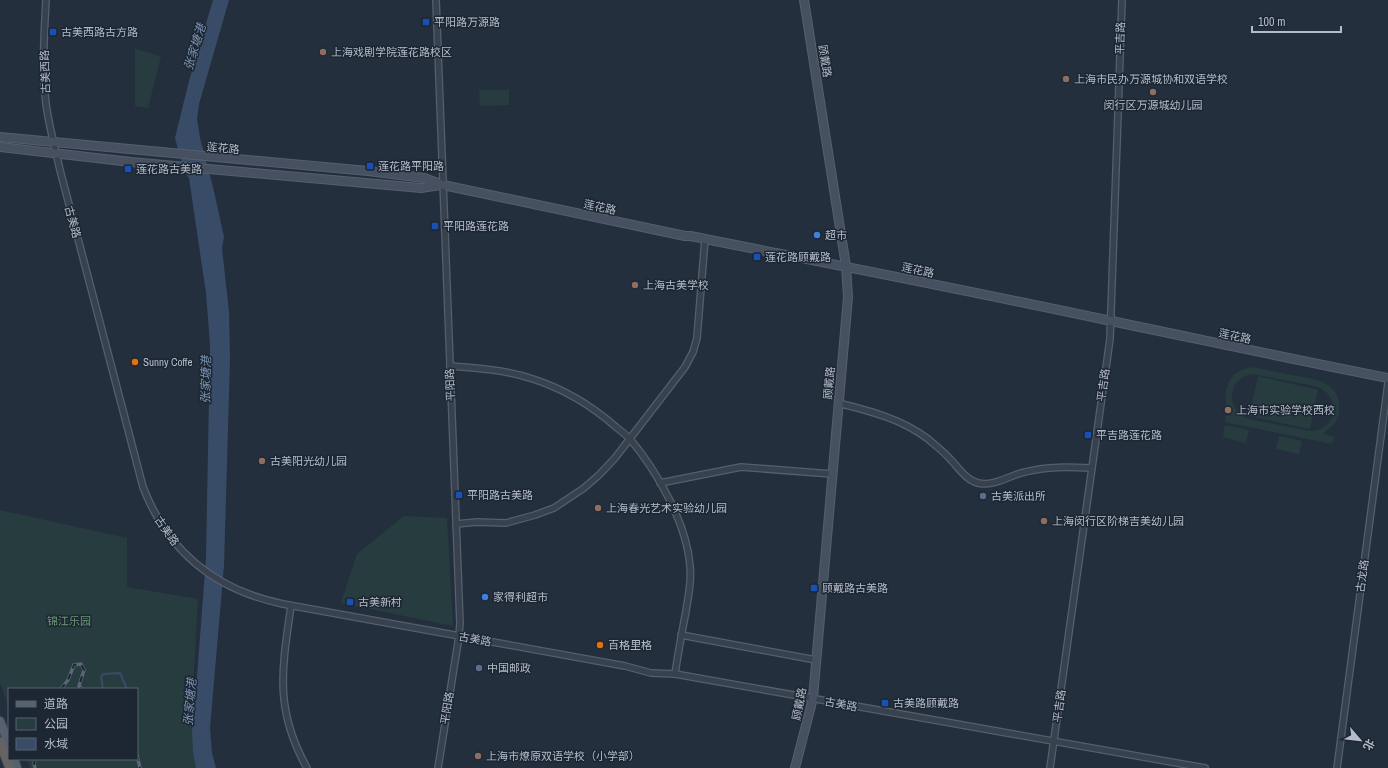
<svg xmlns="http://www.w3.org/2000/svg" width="1388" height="768" viewBox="0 0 1388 768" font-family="'Archivo Narrow','Noto Sans SC',sans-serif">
	<rect width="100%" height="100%" fill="#242f3e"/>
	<g fill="#263c3f" fill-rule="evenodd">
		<polygon points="135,49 161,56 148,108 135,106"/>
		<polygon points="479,90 509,90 509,105 480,106"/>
		<path d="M1251 367 1318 380 1331 387 1335 392 1339 401V414L1335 423 1323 434 1334 437 1332 444 1225 422 1226 415 1232 416C1222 403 1224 384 1236 373 1241 370 1246 368 1251 367ZM1253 374 1315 386C1342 394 1339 430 1310 431L1249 419C1224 410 1227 377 1253 374Z"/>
		<polygon points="1258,376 1318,390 1310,429 1249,416"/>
		<polygon points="1225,425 1249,430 1246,443 1223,437"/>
		<polygon points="1279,436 1302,441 1299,454 1276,449"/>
		<polygon points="0,510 127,538 127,587 198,599 193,685 194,716 199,768 30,768 27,759 137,759 137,689 9,689 9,708 0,683"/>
		<polygon points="404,516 447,518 453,626 341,603 357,554"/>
	</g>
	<polygon fill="#394c67" points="213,0 229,0 199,104 197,119 200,138 213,187 224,237 222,248 229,312 230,359 224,565 210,728 212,753 216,768 196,768 193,752 192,732 195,703 206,558 210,344 206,293 189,178 184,171 175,138 189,81"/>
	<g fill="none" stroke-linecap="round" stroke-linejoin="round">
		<polyline stroke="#394c67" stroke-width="2" points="103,689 101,677 103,674 120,673 127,689"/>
		<defs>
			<g id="minor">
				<path d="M46 0C44 35 42 69 46 104 49 126 55 148 60 170L143 487C168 552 215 590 283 604L625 666 651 673 675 674 1205 768"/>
				<polyline points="436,0 460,623 459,636 438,768"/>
				<path d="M450 366C478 368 506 370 533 379 564 389 592 406 616 427 621 431 626 435 630 439 657 471 687 524 690 566 692 582 688 597 686 611 682 632 678 653 675 674"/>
				<path d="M838 403C870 411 902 419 928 439 936 446 944 452 951 460 959 468 966 480 978 483 994 487 1010 475 1025 472 1047 466 1069 467 1092 468"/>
				<polyline points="660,483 741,467 832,474"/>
				<polyline points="456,524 477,522 506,523 535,515 554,508 584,488 599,475 615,458 685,367 693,352 697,338 705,239"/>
				<path d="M291 606C282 669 274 709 307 768"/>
				<polyline points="681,635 816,660"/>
				<polyline points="1050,768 1110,339 1122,0"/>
				<polyline points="1337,768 1388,383"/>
			</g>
			<g id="secondary">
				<path d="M0 137 368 171 424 178 443 185 685 236H690C831 264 971 291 1111 321 1203 340 1296 360 1388 378"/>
				<polyline points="0,147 131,162 421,188 441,185"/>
				<polyline points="795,768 813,698 848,297 846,266 804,0"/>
			</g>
			<g id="primary">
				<polyline points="0,721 9,745"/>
				<polyline points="14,759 17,768"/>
			</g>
			<polyline id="trunk" points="0,742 10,768"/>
		</defs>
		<use href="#minor" stroke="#565f6c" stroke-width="8"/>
		<use href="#secondary" stroke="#565f6c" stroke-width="10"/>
		<use href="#primary" stroke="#414a57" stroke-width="10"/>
		<use href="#trunk" stroke="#434c59" stroke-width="11"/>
		<use href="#minor" stroke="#38414e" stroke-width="5.5"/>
		<use href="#secondary" stroke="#465061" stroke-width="8"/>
		<use href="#primary" stroke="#56606e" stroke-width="8"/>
		<use href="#trunk" stroke="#656462" stroke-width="9"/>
		<defs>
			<g id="rail">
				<polyline points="61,689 68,680 74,665 81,664 84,670 79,686 82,689"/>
				<polyline points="137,755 140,768"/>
				<polyline points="35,759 34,764 35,768"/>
			</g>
		</defs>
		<use href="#rail" stroke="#5a6575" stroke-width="3.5"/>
		<use href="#rail" stroke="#1d2633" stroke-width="2" stroke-dasharray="6" stroke-linecap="butt"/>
	</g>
	<g fill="#1a4fb4" stroke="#1d2633" stroke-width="1.5">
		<rect x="422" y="18" width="8" height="8" rx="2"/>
		<rect x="49" y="28" width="8" height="8" rx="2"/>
		<rect x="366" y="162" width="8" height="8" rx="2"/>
		<rect x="124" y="165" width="8" height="8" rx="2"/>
		<rect x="431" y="222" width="8" height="8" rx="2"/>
		<rect x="753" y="253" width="8" height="8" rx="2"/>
		<rect x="1084" y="431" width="8" height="8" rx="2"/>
		<rect x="455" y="491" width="8" height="8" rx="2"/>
		<rect x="810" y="584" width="8" height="8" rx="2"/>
		<rect x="346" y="598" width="8" height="8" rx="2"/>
		<rect x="881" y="699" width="8" height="8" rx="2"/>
	</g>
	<g fill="#8d6e63" stroke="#1d2633" stroke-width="1.5">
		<circle cx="323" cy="52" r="4"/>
		<circle cx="1066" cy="79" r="4"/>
		<circle cx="1153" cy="92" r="4"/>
		<circle cx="635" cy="285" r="4"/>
		<circle cx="1228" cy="410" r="4"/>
		<circle cx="262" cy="461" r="4"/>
		<circle cx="598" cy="508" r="4"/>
		<circle cx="1044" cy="521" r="4"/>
		<circle cx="478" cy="756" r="4"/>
	</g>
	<g fill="#3f7fe0" stroke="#1d2633" stroke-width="1.5">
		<circle cx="817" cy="235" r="4"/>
		<circle cx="485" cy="597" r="4"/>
	</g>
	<g fill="#e8710a" stroke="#1d2633" stroke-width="1.5">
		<circle cx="135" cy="362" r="4"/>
		<circle cx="600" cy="645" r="4"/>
	</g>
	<g fill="#5c6f8a" stroke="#1d2633" stroke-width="1.5">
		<circle cx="983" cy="496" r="4"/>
		<circle cx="479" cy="668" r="4"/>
	</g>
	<g text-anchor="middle" stroke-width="3" stroke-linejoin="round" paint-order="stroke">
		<g font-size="11" fill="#b4bcc9" stroke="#1d2633" text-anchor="start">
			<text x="434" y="26">平阳路万源路</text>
			<text x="61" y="36">古美西路古方路</text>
			<text x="331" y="56">上海戏剧学院莲花路校区</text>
			<text x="1074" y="83">上海市民办万源城协和双语学校</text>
			<text x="1153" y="109" text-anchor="middle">闵行区万源城幼儿园</text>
			<text x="378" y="170">莲花路平阳路</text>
			<text x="136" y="173">莲花路古美路</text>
			<text x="443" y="230">平阳路莲花路</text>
			<text x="825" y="239">超市</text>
			<text x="765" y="261">莲花路顾戴路</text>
			<text x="643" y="289">上海古美学校</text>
			<text x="143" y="366">Sunny Coffe</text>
			<text x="1236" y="414">上海市实验学校西校</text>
			<text x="1096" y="439">平吉路莲花路</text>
			<text x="270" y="465">古美阳光幼儿园</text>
			<text x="467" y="499">平阳路古美路</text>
			<text x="991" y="500">古美派出所</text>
			<text x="606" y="512">上海春光艺术实验幼儿园</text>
			<text x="1052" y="525">上海闵行区阶梯吉美幼儿园</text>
			<text x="822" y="592">顾戴路古美路</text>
			<text x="493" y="601">家得利超市</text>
			<text x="358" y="606">古美新村</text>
			<text x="608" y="649">百格里格</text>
			<text x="487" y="672">中国邮政</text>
			<text x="893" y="707">古美路顾戴路</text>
			<text x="486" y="760">上海市燎原双语学校（小学部）</text>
		</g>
		<g font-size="11" fill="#b4bcc9" stroke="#1d2633">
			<text transform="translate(1120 38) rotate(-88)" y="4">平吉路</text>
			<text transform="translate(825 61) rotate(81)" y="4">顾戴路</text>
			<text transform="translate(45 72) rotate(-92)" y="4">古美西路</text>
			<text transform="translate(223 148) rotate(5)" y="4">莲花路</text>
			<text transform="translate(600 207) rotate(12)" y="4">莲花路</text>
			<text transform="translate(73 222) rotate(75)" y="4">古美路</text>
			<text transform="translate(918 270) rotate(12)" y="4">莲花路</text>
			<text transform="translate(1235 336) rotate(12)" y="4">莲花路</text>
			<text transform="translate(829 383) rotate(-85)" y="4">顾戴路</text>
			<text transform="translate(450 385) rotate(-92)" y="4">平阳路</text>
			<text transform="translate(1103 385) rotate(-82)" y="4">平吉路</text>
			<text transform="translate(167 531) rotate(55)" y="4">古美路</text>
			<text transform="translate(1362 576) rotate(-82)" y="4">古龙路</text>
			<text transform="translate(475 639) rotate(10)" y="4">古美路</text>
			<text transform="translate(799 704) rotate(-79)" y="4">顾戴路</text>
			<text transform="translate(841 704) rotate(10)" y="4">古美路</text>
			<text transform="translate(1059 706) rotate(-82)" y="4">平吉路</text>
			<text transform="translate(447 708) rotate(-81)" y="4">平阳路</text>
		</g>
		<g font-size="11" fill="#6b9a76" stroke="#1d2633">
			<text x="69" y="625">锦江乐园</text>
		</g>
		<g font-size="12" font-style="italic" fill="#7c92b1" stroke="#1d2633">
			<text transform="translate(195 47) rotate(-73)" y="4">张家塘港</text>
			<text transform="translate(206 380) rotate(-89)" y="4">张家塘港</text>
			<text transform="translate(190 702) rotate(-85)" y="4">张家塘港</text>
		</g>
	</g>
	<rect x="8" y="688" width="130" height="72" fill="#1d2633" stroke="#59626f"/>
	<rect x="16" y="701" width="20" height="6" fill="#56606e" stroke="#59626f"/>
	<text x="44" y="708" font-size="12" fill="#b4bcc9">道路</text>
	<rect x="16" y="718" width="20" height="12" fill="#263c3f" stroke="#59626f"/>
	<text x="44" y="728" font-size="12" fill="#b4bcc9">公园</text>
	<rect x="16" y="738" width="20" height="12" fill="#394c67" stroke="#59626f"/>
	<text x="44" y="748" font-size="12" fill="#b4bcc9">水域</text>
	<g transform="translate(1360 740) rotate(118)" stroke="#1d2633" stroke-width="3" paint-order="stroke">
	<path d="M0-3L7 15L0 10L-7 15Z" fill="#b4bcc9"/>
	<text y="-6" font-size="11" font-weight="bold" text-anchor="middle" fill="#b4bcc9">北</text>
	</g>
	<path d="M1252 26v6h89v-6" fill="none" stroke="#b4bcc9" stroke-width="2"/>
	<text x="1258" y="26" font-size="12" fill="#b4bcc9" stroke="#1d2633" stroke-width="3" paint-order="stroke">100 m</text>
</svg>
